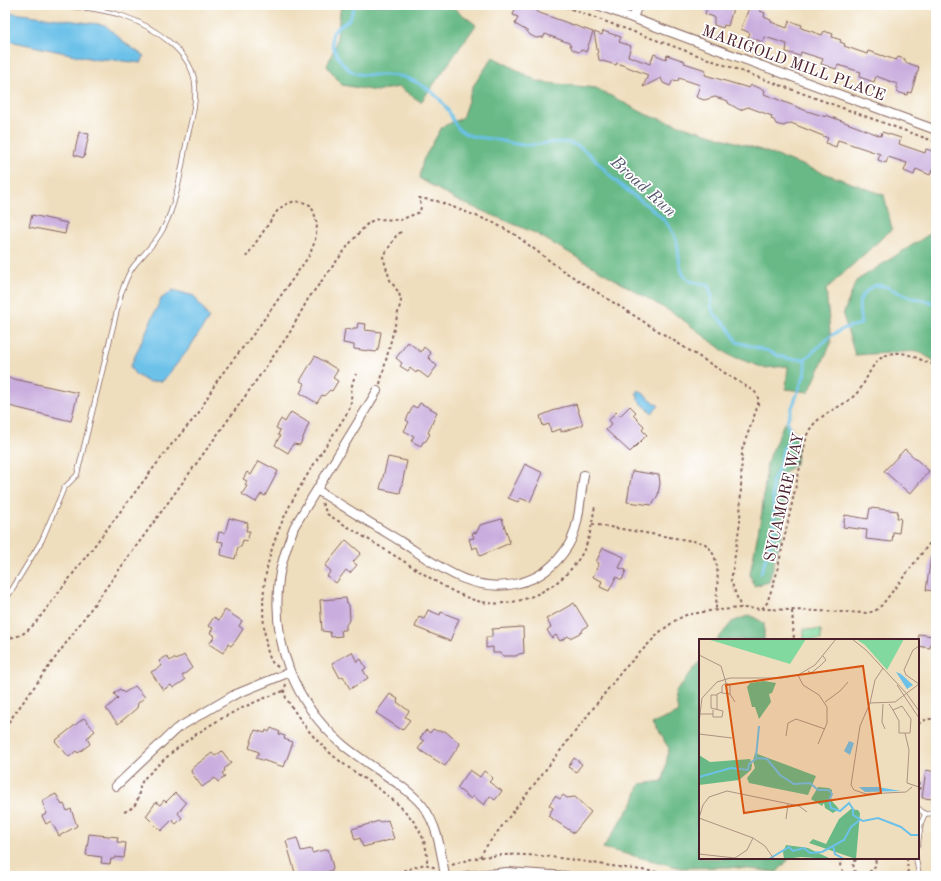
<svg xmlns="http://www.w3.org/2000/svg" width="941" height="881" viewBox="0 0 941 881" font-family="'Old Standard TT',serif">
	<rect width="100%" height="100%" fill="#fff"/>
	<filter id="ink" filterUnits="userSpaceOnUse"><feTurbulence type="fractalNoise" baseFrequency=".025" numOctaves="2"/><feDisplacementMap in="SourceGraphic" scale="8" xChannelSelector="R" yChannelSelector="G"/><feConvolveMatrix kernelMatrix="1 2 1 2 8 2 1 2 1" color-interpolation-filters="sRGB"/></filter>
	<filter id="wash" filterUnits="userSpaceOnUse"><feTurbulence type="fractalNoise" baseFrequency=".012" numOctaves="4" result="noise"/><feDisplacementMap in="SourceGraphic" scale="16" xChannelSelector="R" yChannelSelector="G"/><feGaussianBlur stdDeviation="0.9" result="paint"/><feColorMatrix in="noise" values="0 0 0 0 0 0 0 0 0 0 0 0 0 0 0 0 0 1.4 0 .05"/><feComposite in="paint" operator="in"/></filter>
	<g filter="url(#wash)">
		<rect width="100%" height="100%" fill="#efdebd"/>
		<polygon fill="#81d99f" stroke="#667c65" points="804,629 821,630 821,640 804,640"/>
		<g fill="#68b986" stroke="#596c58">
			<polygon points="341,5 450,5 476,25 421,102 399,87 376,91 342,85 327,66 336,44"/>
			<polygon points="493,57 539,82 596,88 647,115 758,149 884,195 892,229 826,289 831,343 809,392 786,389 788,366 764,368 729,355 678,316 535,233 454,199 419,178 423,160 442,127 462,118 473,86"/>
			<polygon points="936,230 936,362 918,351 855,355 843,315 856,281"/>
			<path d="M784 423C801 433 798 447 796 464L787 470 776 486 785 504 783 530 769 582 754 586 750 574 762 512 767 463Z"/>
			<polygon points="750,615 764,623 764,640 717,640 732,622"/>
			<polygon points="700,661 700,858 790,858 777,872 730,867 681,868 603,848 633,803 640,784 663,781 669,748 652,724 678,713 675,693"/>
		</g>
		<g fill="#6cc1e9" stroke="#5b708a">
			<polygon points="5,12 105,25 125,43 144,56 141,63 106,59 98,60 5,40"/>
			<polygon points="173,290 194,296 209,318 188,350 163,381 148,382 135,374 130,367 161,299"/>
			<polygon points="639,390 659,406 652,413 637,399 639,397 636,394"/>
		</g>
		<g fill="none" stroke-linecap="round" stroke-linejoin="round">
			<g stroke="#6cc1e9" stroke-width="3">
				<path d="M355 5C353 10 351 18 347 21 342 25 336 27 333 33 330 41 333 48 337 55 354 88 380 68 407 78 422 84 436 93 445 106 455 118 452 131 472 136 479 138 486 138 493 139 504 141 515 145 526 145 547 145 565 136 584 150 597 159 606 173 618 183 633 196 650 206 663 219 670 226 674 234 677 242 680 255 677 274 690 281 695 283 702 283 708 285L712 296 711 306 714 314 728 327 737 342 768 351 779 356 790 359H805"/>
				<path d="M805 359 832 335 845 328 861 324C858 303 856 297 875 285L884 286 909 297 936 303"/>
				<polyline points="761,573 775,529 772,482 779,468 783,449 788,443 790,435 787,421 805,373 805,359"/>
			</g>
		</g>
		<g id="blocks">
			<g fill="#c9adde">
				<polygon points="516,5 522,7 523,5 530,5 539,8 537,12 593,32 586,52 582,50 578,52 572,49 569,43 545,34 544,37 536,38 530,35 527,31 515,24 518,17 513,15"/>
				<polygon points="708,5 734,5 728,26 724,25 723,28 714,25 714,17 705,14"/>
				<polygon points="750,5 761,8 760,11 765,13 764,17 771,20 771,22 787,28 789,21 802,25 801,28 822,35 824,31 833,34 832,37 841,40 840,42 845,44 844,46 867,54 868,51 896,60 898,57 905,59 905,62 919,67 911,93 908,92 907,95 897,92 897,84 876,76 874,82 859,77 861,72 838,65 836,69 821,64 823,59 801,52 800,56 786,52 787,44 765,37 763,42 748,37 750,33 741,29"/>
				<polygon points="603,31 621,37 619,42 631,46 628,56 650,64 654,54 666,59 667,55 685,61 684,63 706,70 705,75 749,88 751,85 765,90 764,94 807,111 826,117 826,115 881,136 882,132 901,138 899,144 925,153 926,149 936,152 936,169 933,168 930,175 916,169 914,175 904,171 907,163 888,157 886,163 878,160 880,154 838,140 836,147 826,143 828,138 791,123 783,126 776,124 774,120 771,119 772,116 748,107 740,110 728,103 728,101 715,97 704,100 696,97 700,85 679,78 678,81 673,80 670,86 663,83 661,78 643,87 648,75 617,63 616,65 599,60 594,32 602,35"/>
				<polygon points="79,132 89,134 84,158 74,155"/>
				<polygon points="32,215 67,223 65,234 29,227"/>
				<polygon points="358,323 366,324 365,330 381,332 378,350 376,352 354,349 354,345 343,343 345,329 353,330 353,328 357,328"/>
				<polygon points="408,342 421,352 424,347 431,353 428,357 437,366 428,378 420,372 417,371 416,373 410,368 408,371 400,366 402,363 396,358"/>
				<polygon points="315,356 338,370 333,378 338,381 332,391 330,390 324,396 322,395 317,403 300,393 305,384 300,381"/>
				<polygon points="5,377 78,393 71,421 5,405"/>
				<polygon points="420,403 437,412 428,433 430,434 426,441 423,442 421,446 411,441 414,436 404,431 409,422 406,420 413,406 417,408"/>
				<polygon points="576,404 583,425 561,432 561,429 551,432 549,424 543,426 540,416 560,408"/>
				<polygon points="630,406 636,412 633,415 644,426 642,430 647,435 630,452 606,430 612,424 609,420 616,412 620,416"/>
				<polygon points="291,412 309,423 300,445 293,444 288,453 275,445 280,436 278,435 280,430 276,428 281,419 285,422"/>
				<polygon points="905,449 929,471 910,494 884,471"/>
				<polygon points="388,457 407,461 400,493 380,489"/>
				<polygon points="259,461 278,471 265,496 261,494 256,502 242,494 247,486 245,485 247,481 243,479 247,472 251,475"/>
				<polygon points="525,464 543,473 530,502 520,498 518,502 508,498"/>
				<polygon points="632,471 659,475 660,483 658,495 652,505 627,502"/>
				<polygon points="870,508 898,511 897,518 901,518 899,533 893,532 892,542 866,539 867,530 843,527 845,515 868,519"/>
				<polygon points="229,518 248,523 246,531 250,531 247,541 243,540 241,547 238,547 235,559 221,555 223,542 217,541 219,532 225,533"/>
				<polygon points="502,519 510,543 480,556 477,547 472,549 469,539 474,538 472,533 477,532 480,525"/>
				<polygon points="346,540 361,553 353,562 357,565 350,573 346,570 336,583 327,576 331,571 325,566"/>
				<polygon points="603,548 624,557 619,568 626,570 622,580 616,577 609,591 600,587 602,581 593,577 599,563 596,562"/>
				<polygon points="931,557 936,558 936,591 926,590"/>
				<polygon points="346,598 347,604 349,605 350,619 346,625 346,630 341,630 342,636 331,637 330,632 322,631 320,600"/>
				<polygon points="574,603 588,626 583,629 582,632 570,638 568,636 560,641 556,635 552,638 547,630 551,627 546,619"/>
				<polygon points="225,610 242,621 239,626 243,629 236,640 231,646 228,644 223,653 209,644 215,636 210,633 213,628 208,626 214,617 219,620"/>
				<polygon points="428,610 440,615 441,612 459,619 450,641 415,627 419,617 424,619"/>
				<polygon points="523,627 524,653 519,654 516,656 503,656 501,653 493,653 493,647 486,648 486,637 492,637 492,629"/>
				<polygon points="919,634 932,636 930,648 918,646"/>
				<polygon points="352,652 357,662 361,659 366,668 363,670 368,678 350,689 343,676 340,678 332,663"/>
				<polygon points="184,655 192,668 182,676 185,680 173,688 171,685 163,690 151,672 162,666 159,661 167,656 170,661 174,658 176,660"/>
				<polygon points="135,686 145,697 138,703 137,708 118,724 106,709 118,698 114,694 120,689 124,693"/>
				<polygon points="390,694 398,699 397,702 409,711 405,717 410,720 402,730 376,713"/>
				<polygon points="84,718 95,731 87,738 90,744 78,753 76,751 69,757 55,741"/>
				<polygon points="271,728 280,732 279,734 285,736 284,739 293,742 284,767 256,758 259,752 249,748 255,730 265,733 266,730 269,732"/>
				<polygon points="433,729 437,731 445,731 460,744 445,766 418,749 424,741 420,738 426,730 430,733"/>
				<polygon points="222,751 231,763 224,769 225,771 222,773 225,777 218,782 215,778 202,787 191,772 192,768 212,753 215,756"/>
				<polygon points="574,758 582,764 576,772 568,767"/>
				<polygon points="470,770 480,777 484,771 493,778 489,782 502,791 495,800 490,796 484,805 473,796 471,799 457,788"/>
				<polygon points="926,770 936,772 936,797 934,796 934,799 922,798"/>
				<polygon points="175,793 186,803 178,813 182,818 176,824 172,820 161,831 146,816 156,802 160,805 164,800 166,802"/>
				<polygon points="56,794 62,805 64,804 67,811 71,809 77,826 59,836 51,821 46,824 42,816 47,814 42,801"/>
				<polygon points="563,795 567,798 575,797 591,812 574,833 548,816 553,808 549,805 555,796 560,799"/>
				<polygon points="388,820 394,839 363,847 360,838 355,840 352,829 379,821 381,822"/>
				<polygon points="89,834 118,837 117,842 126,843 124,858 115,857 114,859 111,859 110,864 101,863 102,857 86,855"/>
				<polygon points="297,838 301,851 311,849 312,853 328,849 333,867 332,870 317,876 306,876 305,874 296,876 286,841"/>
			</g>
		</g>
	</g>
	<g filter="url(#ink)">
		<use href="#blocks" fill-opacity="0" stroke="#84625e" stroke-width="1"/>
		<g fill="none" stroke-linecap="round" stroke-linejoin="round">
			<defs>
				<g id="lane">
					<path d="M5 601 42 540 64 488 77 475 121 294C124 285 127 275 133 267 143 254 156 243 163 229 177 203 181 171 186 144 190 125 197 103 195 84 192 51 152 26 123 16 102 9 80 7 57 5"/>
					<polyline points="918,808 925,814"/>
					<polyline points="925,814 936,813"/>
					<polyline points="918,844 921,823 925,814"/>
					<polyline points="916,858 919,876"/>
				</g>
				<g id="street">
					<polyline points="597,5 936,130"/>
					<polyline points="633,18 638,5"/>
					<path d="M377 391 294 527C288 544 281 561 279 579 271 642 294 703 342 744 365 764 403 783 422 805 438 825 441 852 445 876"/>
					<path d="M317 490C344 507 372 524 400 541 437 565 472 595 519 583 541 578 556 565 568 546 580 526 580 497 584 475"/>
					<polyline points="116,786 176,729 234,695 290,672"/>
					<polyline points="466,876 507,872 567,876"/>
				</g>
			</defs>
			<use href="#lane" stroke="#84625e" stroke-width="5.5"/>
			<use href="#street" stroke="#84625e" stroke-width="10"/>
			<g stroke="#84625e" stroke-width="2" stroke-dasharray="3 3" stroke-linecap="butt">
				<polyline points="560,5 936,142"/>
				<polyline points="380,384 401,301 399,293 390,280 383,257 396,236 402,231"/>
				<path d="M322 503 327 514C356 532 384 549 413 567 432 579 452 593 474 600 512 612 559 591 580 557 590 542 592 523 595 505"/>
				<path d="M592 524 704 543C724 558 716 588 716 610"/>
				<path d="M762 609 767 603 776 576 807 435C817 412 841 410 857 393 868 381 870 361 887 355 906 348 918 361 936 365"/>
				<polyline points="792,611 794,640"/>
				<path d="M5 637C21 640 31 628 40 617L171 445 198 414 218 379 255 332 309 256 315 241 317 225 314 212 310 205C298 199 288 201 278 210L246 257"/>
				<path d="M278 667C276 665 273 664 272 662 266 652 265 636 264 626 256 538 305 480 349 410 354 395 348 390 356 374"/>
				<path d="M286 684 284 691 286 698C298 717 310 735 327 750 361 783 430 808 427 864"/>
				<polyline points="918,724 927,719 936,719"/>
				<polyline points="5,727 241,402 289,334 308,299 351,242 369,222 378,219 400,220 420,212 421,206 419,198 437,201 492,222 514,234 562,270 755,392 758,397 758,405 742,450 740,522 731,581 741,608"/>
				<polyline points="918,782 920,788 918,789"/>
				<path d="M124 812C144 804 135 794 143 780 147 775 154 770 158 765 194 731 237 707 284 691"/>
				<polyline points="480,857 485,848 622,671 661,631 676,620 686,615 709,611 741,608 867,613 875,611 882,605 936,535"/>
				<path d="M843 858 840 865 844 873C854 876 880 876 875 858"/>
				<polyline points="907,858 908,876"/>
				<path d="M452 865C504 845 565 859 618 867 642 870 665 873 688 876"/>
				<polyline points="855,873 853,864 857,858"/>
				<polyline points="386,876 425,864 436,868"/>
			</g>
			<use href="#lane" stroke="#fff" stroke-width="4"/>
			<use href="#street" stroke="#fff" stroke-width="8"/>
		</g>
	</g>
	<g text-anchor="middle" stroke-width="3.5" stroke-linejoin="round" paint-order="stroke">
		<g font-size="16" fill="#4a1f2b" stroke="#fff">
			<text transform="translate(794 62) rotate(20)" y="6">MARIGOLD MILL PLACE</text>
			<text transform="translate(783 497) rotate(-77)" y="6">SYCAMORE WAY</text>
		</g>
		<g font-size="17" font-style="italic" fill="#56586e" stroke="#fff">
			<text transform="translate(644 186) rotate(42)" y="6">Broad Run</text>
		</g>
	</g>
	<g transform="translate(699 639)">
		<rect width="220" height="220" fill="#efdebd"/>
		<path d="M8 0H107L91 25ZM157 0H205L188 31 166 6Z" fill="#81d99f"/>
		<path d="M65 42 77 44 73 54 70 55 72 63 60 80 56 68H53L48 48 51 44ZM56 114 117 137 109 156 50 144 48 139 56 129 54 122ZM0 116 11 123 51 120 53 126 52 131 40 141 0 146ZM119 148 130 149 133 151 132 161 140 170 134 174 126 169 125 164 123 167 112 160ZM152 170 159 171 161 174 157 220 110 204 114 200 127 205 140 180ZM87 206 109 209 132 220 102 218 85 220 84 213Z" fill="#68b986"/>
		<path d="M197 33 202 35 214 46 208 50ZM150 102 155 104 151 116 145 112ZM160 148H179L202 152 166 153Z" fill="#6cc1e9"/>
		<path fill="none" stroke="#6cc1e9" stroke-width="2" d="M57 118 60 87M58 119 68 120 81 136 95 145 111 144 119 151H130L133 155 130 161 132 169 141 172 150 164 154 170V176L164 182 179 179 202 188 212 196H220M0 138 32 129 49 131 50 125 58 119M134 207 136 215 145 220M70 220 90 208 94 212 105 209 111 214 123 213 145 201 152 188 162 180"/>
		<path fill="none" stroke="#ad9283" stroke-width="1" d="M153 0 167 11 208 55 220 72M0 16 22 27 27 44M184 29 176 41 171 64 161 87 152 146 155 151 167 155 207 153 213 148M109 32 112 34 121 27 127 21 124 17M99 36 104 46 120 56 128 68V84L119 105M220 45 207 36 205 31 214 11 220 7M198 46 220 79M31 55 23 54V47L27 44 31 46V55L36 63M126 63 141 52 149 43M171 64 196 63 220 45M184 65 183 83 186 90M190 65 194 71 200 82V94H211L212 80 203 67 194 71M14 71V78H23L24 72 12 69V56H18M18 71V55L23 53M1 75H14M0 83 3 59 18 43 31 39H83L99 36 116 26 137 0M206 94 210 111 208 144 220 148M0 95 33 99M87 97 89 84 97 80 126 90M0 179 4 166 10 158 28 152 100 167 108 173M0 179 54 199 66 207 75 220M87 180 89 165M0 215 36 219 48 211 54 199"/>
		<path fill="#d8530f" fill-opacity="0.15" stroke="#d8530f" stroke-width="2" d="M164 27 182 154 45 174 27 46Z"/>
		<rect width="220" height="220" fill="none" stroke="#4a1f2b" stroke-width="2"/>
	</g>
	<rect width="941" height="881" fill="none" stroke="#fff" stroke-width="20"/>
</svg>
